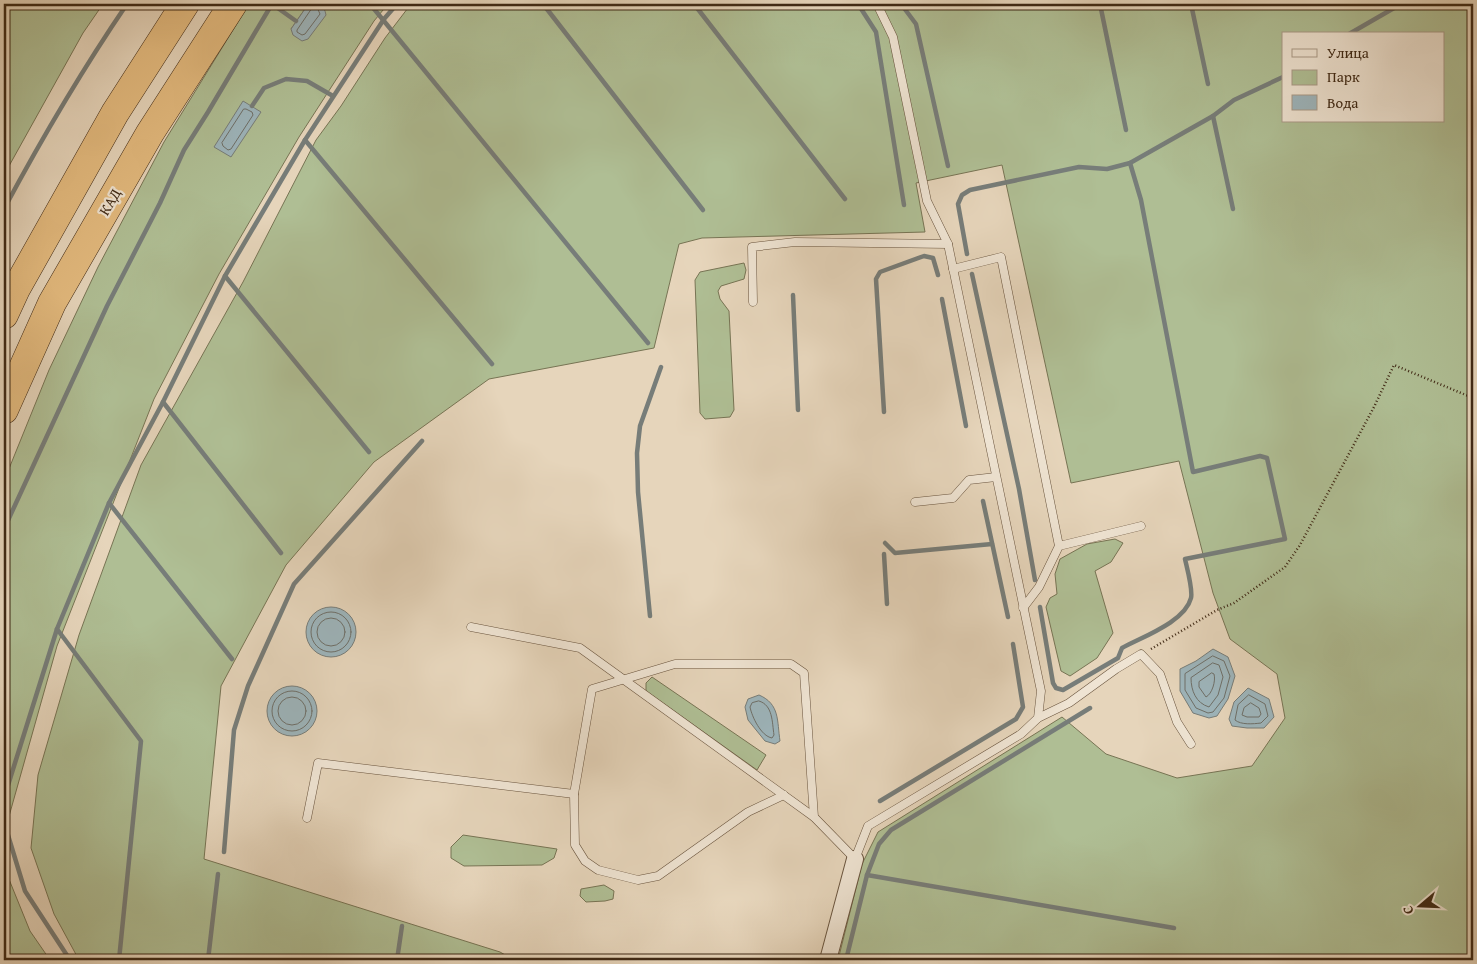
<svg xmlns="http://www.w3.org/2000/svg" width="1477" height="964" viewBox="0 0 1477 964" font-family="'Gentium Book Plus',serif">
	<rect width="100%" height="100%" fill="#e6d5bb"/>
	<filter id="stains"><feTurbulence type="fractalNoise" baseFrequency=".004" numOctaves="4"/><feColorMatrix values="0 0 0 0 .2 0 0 0 0 .09 0 0 0 0 .02 0 0 0 .5 -.17"/></filter>
	<radialGradient id="worn" r=".72"><stop offset=".6" stop-color="#630" stop-opacity="0"/><stop offset="1" stop-color="#630" stop-opacity=".3"/></radialGradient>
	<g fill="#afbe94" stroke="#777454" fill-rule="evenodd">
		<polygon points="4,4 103,4 83,33 4,175"/>
		<polygon points="249,4 311,4 307,6 291,29 321,5 319,4 388,4 374,21 299,137 219,274 154,399 57,646 4,834 4,481 49,370 98,267 164,142"/>
		<path d="M411 4H1473V960H838L862 864 878 832 1062 717 1106 754 1177 778 1252 766 1285 718 1277 674 1230 639 1213 593 1179 461 1071 483 1002 165 916 183 925 232 702 238 679 244 654 348 489 379 374 462 286 565 221 686 204 859 500 952 514 960H79L54 914 31 848 38 775 79 635 141 465 243 282 316 140 341 106 385 38ZM1283 34H1443V121H1283Z"/>
		<polygon points="744,263 746,270 744,279 721,286 718,291 720,299 729,311 734,410 730,417 705,419 700,413 695,280 700,272"/>
		<polygon points="1115,539 1123,543 1111,562 1095,571 1113,633 1097,658 1070,676 1061,671 1046,607 1050,598 1057,594 1055,574 1060,559 1087,544"/>
		<polygon points="652,677 766,755 757,770 646,691 646,683"/>
		<polygon points="463,835 557,849 554,858 542,865 464,866 451,858 451,847"/>
		<polygon points="4,867 30,931 50,960 4,960"/>
		<polygon points="604,885 614,891 613,899 605,901 586,902 580,896 581,889"/>
	</g>
	<g fill="#9db5bc" stroke="#777d79">
		<path d="M311 4C321 4 324 5 326 15L308 39 302 41 293 35 291 29 307 6Z"/>
		<polygon points="243,101 261,112 231,157 214,147"/>
		<circle cx="331" cy="632" r="25"/>
		<polygon points="1213,649 1228,657 1235,676 1228,699 1217,716 1209,718 1193,713 1180,691 1180,669 1196,661"/>
		<circle cx="292" cy="711" r="25"/>
		<polygon points="1248,688 1269,699 1274,717 1264,728 1247,728 1232,726 1229,719 1234,702"/>
		<path d="M759 695C780 704 777 721 780 741L775 744 765 741 748 720 745 707 748 699Z"/>
	</g>
	<g fill="none" stroke-linecap="round" stroke-linejoin="round">
		<g stroke="#6e6f68" stroke-width="1">
			<polyline points="312,4 312,8 297,30 297,32 302,35 305,34 320,14 316,5 317,4"/>
			<polygon points="244,109 246,109 252,112 253,115 231,149 228,150 223,146 222,143"/>
			<circle cx="331" cy="632" r="20"/>
			<circle cx="331" cy="632" r="14"/>
			<polygon points="1213,656 1224,661 1230,676 1224,698 1213,712 1208,713 1196,708 1185,690 1185,674"/>
			<path d="M1213 663 1219 665 1223 677 1218 695 1209 707C1196 703 1191 691 1191 678Z"/>
			<path d="M1212 673 1214 674C1216 681 1212 694 1206 697L1199 687V682Z"/>
			<circle cx="292" cy="711" r="20"/>
			<path d="M1249 695 1265 704 1268 716 1261 723C1253 724 1241 725 1235 720L1238 705Z"/>
			<circle cx="292" cy="711" r="14"/>
			<path d="M759 701C773 705 772 722 774 735L772 738C761 736 752 717 750 707L752 703Z"/>
			<polygon points="1251,703 1259,708 1261,714 1259,717 1247,717 1242,715 1244,708"/>
		</g>
		<g stroke="#777d79" stroke-width="4.5">
			<polyline points="370,4 648,343"/>
			<polyline points="543,4 703,210"/>
			<polyline points="694,4 845,199"/>
			<polyline points="858,4 876,32 904,205"/>
			<polyline points="901,4 916,24 948,166"/>
			<polyline points="1100,4 1126,130"/>
			<polyline points="1191,4 1208,84"/>
			<polyline points="1349,34 1401,4"/>
			<polyline points="252,106 264,88 286,79 307,81 333,96"/>
			<polyline points="1213,116 1233,209"/>
			<polyline points="305,140 492,364"/>
			<path d="M4 209C42 138 82 70 127 4"/>
			<polyline points="967,254 958,204 962,195 970,190 1079,167 1107,169 1130,163 1213,116 1234,100 1283,77"/>
			<polyline points="972,274 1019,489 1035,580"/>
			<polyline points="225,276 369,452"/>
			<polyline points="793,295 798,410"/>
			<polyline points="942,299 966,426"/>
			<polyline points="163,402 281,553"/>
			<polyline points="884,412 876,279 880,272 924,256 933,258 938,275"/>
			<polyline points="983,501 1008,617"/>
			<polyline points="109,503 232,659"/>
			<polyline points="4,529 107,306 160,203 184,150 208,112 272,4 296,21"/>
			<polyline points="885,543 895,553 992,544"/>
			<polyline points="884,554 887,604"/>
			<path d="M1040 607 1053 683 1056 688 1063 690 1118 658 1122 648C1142 637 1185 622 1191 598 1193 590 1187 568 1185 559L1285 539 1267 458 1260 456 1193 472 1141 200 1130 163"/>
			<polyline points="650,616 638,492 637,453 640,426 661,367"/>
			<polyline points="57,629 141,741 119,960"/>
			<polyline points="4,798 57,629 109,503 163,402 225,276 305,140 384,19 397,4"/>
			<polyline points="880,801 1016,719 1023,707 1013,644"/>
			<polyline points="4,822 25,891 70,960"/>
			<polyline points="224,852 234,730 248,686 294,584 422,441"/>
			<polyline points="867,875 1174,928"/>
			<polyline points="4,951 10,960"/>
			<polyline points="208,960 218,874"/>
			<polyline points="397,960 402,926"/>
			<polyline points="846,960 867,875 879,844 891,830 1090,708"/>
		</g>
		<defs>
			<g id="service">
				<polyline points="953,269 1001,257 1059,546"/>
				<polyline points="753,302 752,247 795,242 948,244"/>
				<polyline points="915,502 953,498 969,480 996,477"/>
				<polyline points="1023,608 1039,587 1059,546 1141,526"/>
				<polyline points="471,627 580,648 814,817"/>
				<polyline points="1038,718 1069,703 1116,669 1141,654 1160,674 1177,722 1191,744"/>
				<polyline points="784,795 748,812 658,876 638,880 598,870 585,861 575,845 574,794 592,689 675,664 791,664 804,673 814,817 855,859 868,826 1021,734 1038,718 1041,691 948,244 927,201 893,37 877,4"/>
				<polyline points="307,818 318,763 574,794"/>
			</g>
			<polyline id="minor" points="828,960 855,859"/>
			<g id="motorway">
				<polyline points="4,315 16,289 115,113 185,4"/>
				<polyline points="4,410 52,303 150,133 233,4"/>
			</g>
		</defs>
		<use href="#service" stroke="#69543e" stroke-width="9"/>
		<use href="#minor" stroke="#69543e" stroke-width="18"/>
		<use href="#motorway" stroke="#3f2915" stroke-width="29"/>
		<polyline stroke="#3f2915" stroke-width="2.5" stroke-dasharray="1 2.5" stroke-linecap="butt" points="1151,649 1217,610 1234,603 1285,567 1300,545 1374,407 1394,365 1473,398"/>
		<use href="#service" stroke="#efe4d3" stroke-width="8"/>
		<use href="#minor" stroke="#efe4d3" stroke-width="16"/>
		<use href="#motorway" stroke="#e3ba7e" stroke-width="28"/>
	</g>
	<g text-anchor="middle" stroke-width="4.5" stroke-linejoin="round" paint-order="stroke">
		<g font-size="15" fill="#3f2915" stroke="#efe4d3">
			<text transform="translate(110 202) rotate(-60)" y="5">КАД</text>
		</g>
	</g>
	<rect width="1477" height="964" fill="none" stroke="#e6d5bb" stroke-width="20"/>
	<rect x="5" y="5" width="1467" height="954" fill="none" stroke="#3f2915" stroke-width="2.5"/>
	<rect x="10" y="10" width="1457" height="944" fill="none" stroke="#3f2915"/>
	<rect x="1282" y="32" width="162" height="90" fill="#efe4d3" stroke="#a99987"/>
	<rect x="1292" y="49" width="25" height="8" fill="#efe4d3" stroke="#a99987"/>
	<text x="1327" y="58" font-size="15" fill="#3f2915">Улица</text>
	<rect x="1292" y="70" width="25" height="15" fill="#afbe94" stroke="#a99987"/>
	<text x="1327" y="82" font-size="15" fill="#3f2915">Парк</text>
	<rect x="1292" y="95" width="25" height="15" fill="#9db5bc" stroke="#a99987"/>
	<text x="1327" y="108" font-size="15" fill="#3f2915">Вода</text>
	<g transform="translate(1420 906) rotate(251)" stroke="#efe4d3" stroke-width="4" paint-order="stroke">
	<path d="M0-4L9 19L0 12L-9 19Z" fill="#3f2915"/>
	<text y="-8" font-size="14" font-weight="bold" text-anchor="middle" fill="#3f2915">С</text>
	</g>
	<rect width="100%" height="100%" filter="url(#stains)"/>
	<rect width="100%" height="100%" fill="url(#worn)"/>
</svg>
